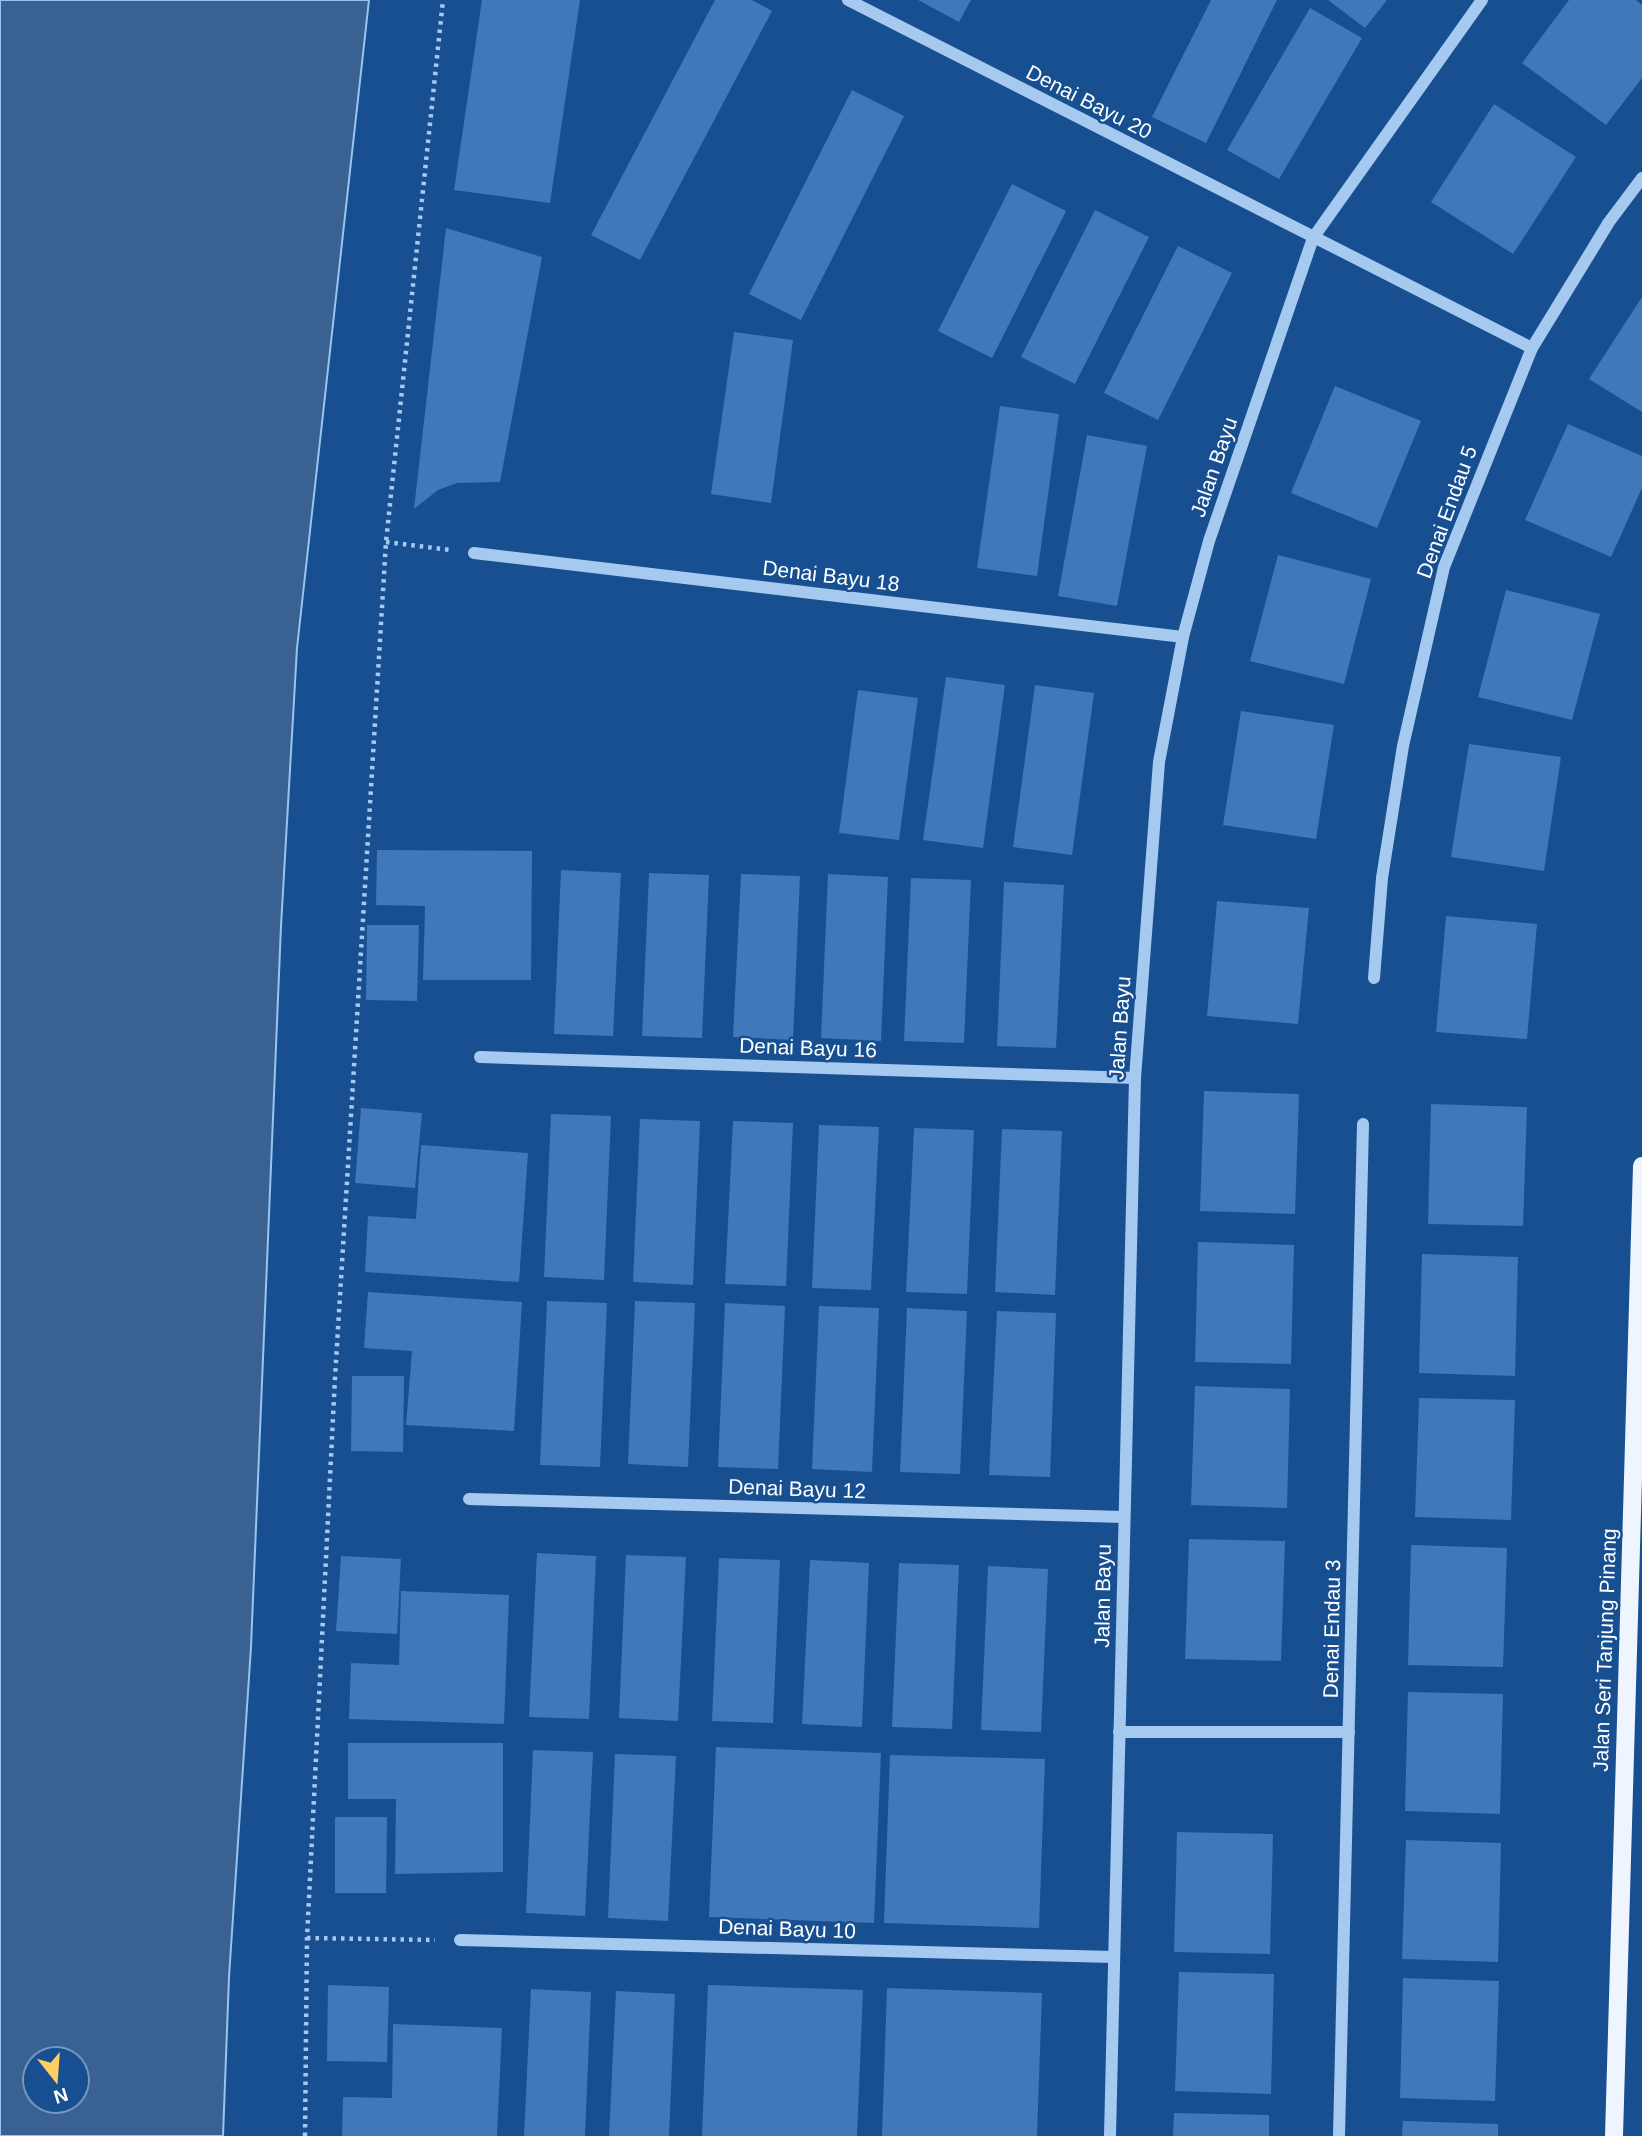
<svg xmlns="http://www.w3.org/2000/svg" width="1642" height="2136" viewBox="0 0 1642 2136" font-family="Helvetica,sans-serif">
	<rect width="100%" height="100%" fill="#174f91"/>
	<path fill="#396292" stroke="#98c4f2" stroke-width="2" fill-rule="evenodd" d="M0 0H369L297 648 281 926 251 1647 229 1977 223 2136H0ZM35 2059H77V2101H35Z"/>
	<g fill="#4078b9">
		<polygon points="482,0 580,0 550,203 454,190"/>
		<polygon points="715,0 752,0 772,11 640,260 591,235"/>
		<polygon points="918,0 971,0 959,22"/>
		<polygon points="1211,0 1277,0 1206,143 1152,117"/>
		<polygon points="1328,0 1387,0 1365,28"/>
		<polygon points="1569,0 1636,0 1642,5 1642,78 1606,125 1522,63"/>
		<polygon points="1310,8 1362,38 1279,179 1227,150"/>
		<polygon points="852,90 904,116 801,320 749,294"/>
		<polygon points="1494,104 1576,157 1513,254 1431,202"/>
		<polygon points="1012,184 1066,211 992,358 938,331"/>
		<polygon points="1095,210 1149,237 1075,384 1021,357"/>
		<polygon points="446,228 542,257 500,482 457,483 438,490 414,509"/>
		<polygon points="1178,246 1232,273 1158,420 1104,393"/>
		<polygon points="1642,297 1642,412 1589,379"/>
		<polygon points="734,332 793,340 771,503 711,494"/>
		<polygon points="1335,386 1421,421 1377,528 1291,493"/>
		<polygon points="1000,406 1059,414 1037,576 977,568"/>
		<polygon points="1568,424 1642,456 1642,488 1611,557 1525,520"/>
		<polygon points="1087,435 1147,446 1117,606 1058,596"/>
		<polygon points="1278,555 1371,579 1344,684 1250,661"/>
		<polygon points="1506,590 1600,614 1572,720 1478,697"/>
		<polygon points="946,677 1005,685 983,848 923,840"/>
		<polygon points="1035,685 1094,693 1072,855 1013,847"/>
		<polygon points="858,690 918,698 899,840 839,833"/>
		<polygon points="1241,711 1334,725 1316,839 1223,825"/>
		<polygon points="1469,744 1561,757 1544,871 1451,857"/>
		<polygon points="377,850 532,851 531,980 423,980 425,906 376,905"/>
		<polygon points="561,870 621,873 613,1036 554,1034"/>
		<polygon points="649,873 709,875 702,1038 642,1036"/>
		<polygon points="741,874 800,876 793,1040 733,1037"/>
		<polygon points="828,874 888,877 881,1041 821,1038"/>
		<polygon points="911,878 971,880 964,1043 904,1041"/>
		<polygon points="1004,882 1064,885 1056,1048 997,1046"/>
		<polygon points="1217,901 1309,908 1298,1024 1207,1016"/>
		<polygon points="1446,916 1537,924 1527,1039 1436,1032"/>
		<polygon points="367,925 419,925 417,1001 366,1000"/>
		<polygon points="1204,1091 1299,1094 1295,1214 1200,1211"/>
		<polygon points="1431,1104 1527,1107 1523,1226 1428,1224"/>
		<polygon points="361,1108 422,1113 415,1188 355,1183"/>
		<polygon points="551,1114 611,1116 604,1280 544,1277"/>
		<polygon points="640,1119 700,1121 693,1285 633,1282"/>
		<polygon points="733,1121 793,1123 786,1286 725,1284"/>
		<polygon points="819,1125 879,1127 871,1290 812,1288"/>
		<polygon points="914,1128 974,1130 967,1294 906,1292"/>
		<polygon points="1002,1129 1062,1131 1055,1295 995,1292"/>
		<polygon points="421,1145 528,1153 519,1282 365,1272 368,1216 416,1219"/>
		<polygon points="1198,1242 1294,1245 1291,1364 1195,1362"/>
		<polygon points="1422,1254 1518,1257 1515,1376 1419,1373"/>
		<polygon points="368,1292 522,1302 514,1431 406,1425 412,1351 364,1348"/>
		<polygon points="547,1301 607,1303 600,1467 540,1465"/>
		<polygon points="635,1301 695,1303 688,1467 628,1464"/>
		<polygon points="725,1303 785,1306 778,1469 718,1467"/>
		<polygon points="819,1306 879,1308 872,1472 812,1469"/>
		<polygon points="907,1308 967,1311 960,1474 900,1472"/>
		<polygon points="997,1311 1056,1313 1050,1477 989,1475"/>
		<polygon points="352,1376 404,1376 403,1452 351,1451"/>
		<polygon points="1195,1386 1290,1389 1287,1508 1191,1505"/>
		<polygon points="1419,1398 1515,1400 1511,1520 1415,1517"/>
		<polygon points="1189,1539 1285,1541 1281,1661 1185,1659"/>
		<polygon points="1411,1545 1507,1548 1503,1667 1408,1665"/>
		<polygon points="537,1553 596,1556 589,1719 529,1717"/>
		<polygon points="626,1555 686,1557 678,1721 619,1718"/>
		<polygon points="341,1556 401,1559 397,1634 336,1631"/>
		<polygon points="719,1558 780,1560 773,1723 712,1721"/>
		<polygon points="810,1560 869,1563 862,1727 802,1724"/>
		<polygon points="899,1563 959,1565 952,1729 892,1727"/>
		<polygon points="988,1566 1048,1569 1041,1732 981,1730"/>
		<polygon points="401,1591 509,1595 504,1724 349,1719 351,1663 399,1665"/>
		<polygon points="1408,1692 1503,1694 1500,1814 1405,1811"/>
		<polygon points="348,1743 503,1743 503,1872 395,1874 396,1799 348,1799"/>
		<polygon points="716,1747 881,1753 874,1923 709,1917"/>
		<polygon points="533,1750 593,1752 585,1916 526,1913"/>
		<polygon points="615,1754 676,1756 668,1921 608,1918"/>
		<polygon points="890,1755 1045,1759 1039,1928 884,1923"/>
		<polygon points="335,1817 387,1817 386,1893 335,1893"/>
		<polygon points="1177,1832 1273,1834 1270,1954 1174,1952"/>
		<polygon points="1406,1840 1501,1843 1498,1962 1402,1959"/>
		<polygon points="1179,1972 1274,1974 1271,2094 1175,2091"/>
		<polygon points="1403,1978 1499,1981 1495,2101 1400,2098"/>
		<polygon points="328,1985 389,1987 387,2062 327,2061"/>
		<polygon points="708,1985 863,1990 857,2136 702,2136"/>
		<polygon points="887,1988 1042,1993 1037,2136 882,2136"/>
		<polygon points="531,1989 591,1992 585,2136 524,2136"/>
		<polygon points="616,1991 675,1994 669,2136 609,2136"/>
		<polygon points="393,2024 502,2028 497,2136 342,2136 343,2097 392,2098"/>
		<polygon points="1174,2113 1269,2115 1269,2136 1173,2136"/>
		<polygon points="1403,2121 1498,2124 1498,2136 1402,2136"/>
	</g>
	<g fill="none" stroke-linecap="round" stroke-linejoin="round">
		<g stroke="#a6c9f0" stroke-width="4.5" stroke-dasharray="3.5 5" stroke-linecap="butt">
			<polyline points="386,542 451,550"/>
			<polyline points="307,1938 435,1940"/>
			<polyline points="305,2136 307,1938 335,1378 386,542 443,0"/>
		</g>
		<g stroke="#a6c9f0" stroke-width="12">
			<polyline points="848,0 1532,348"/>
			<polyline points="474,553 1183,637"/>
			<polyline points="1374,978 1382,878 1403,746 1444,567 1532,348 1609,222 1642,178"/>
			<polyline points="480,1057 1135,1078"/>
			<polyline points="469,1499 1124,1517"/>
			<polyline points="1119,1732 1349,1732"/>
			<polyline points="460,1940 1114,1957"/>
			<polyline points="1110,2136 1135,1078 1159,762 1183,637 1209,541 1313,238 1482,0"/>
			<polyline points="1339,2136 1363,1124"/>
		</g>
		<polyline stroke="#eef5ff" stroke-width="18" points="1614,2136 1642,1166"/>
	</g>
	<g text-anchor="middle" stroke-width="5" stroke-linejoin="round" paint-order="stroke">
		<g font-size="21" fill="#fff" stroke="#174f91">
			<text transform="translate(1089 102) rotate(27)" y="7">Denai Bayu 20</text>
			<text transform="translate(1214 467) rotate(-71)" y="7">Jalan Bayu</text>
			<text transform="translate(1447 512) rotate(-70)" y="7">Denai Endau 5</text>
			<text transform="translate(831 576) rotate(7)" y="7">Denai Bayu 18</text>
			<text transform="translate(1120 1028) rotate(-86)" y="7">Jalan Bayu</text>
			<text transform="translate(808 1048) rotate(2)" y="7">Denai Bayu 16</text>
			<text transform="translate(797 1489) rotate(2)" y="7">Denai Bayu 12</text>
			<text transform="translate(1103 1596) rotate(-89)" y="7">Jalan Bayu</text>
			<text transform="translate(1332 1629) rotate(-89)" y="7">Denai Endau 3</text>
			<text transform="translate(1605 1650) rotate(-88)" y="7">Jalan Seri Tanjung Pinang</text>
			<text transform="translate(787 1929) rotate(2)" y="7">Denai Bayu 10</text>
		</g>
	</g>
	<g transform="translate(56 2080) rotate(163)"><circle r="33" fill="#174f91" stroke="#7495bd" stroke-width="2"/>
	<path d="M0-5L12 26L0 18L-12 26Z" fill="#ffcf64"/>
	<text y="-10" font-size="19" font-weight="bold" text-anchor="middle" fill="#ffffff">N</text>
	</g>
</svg>
